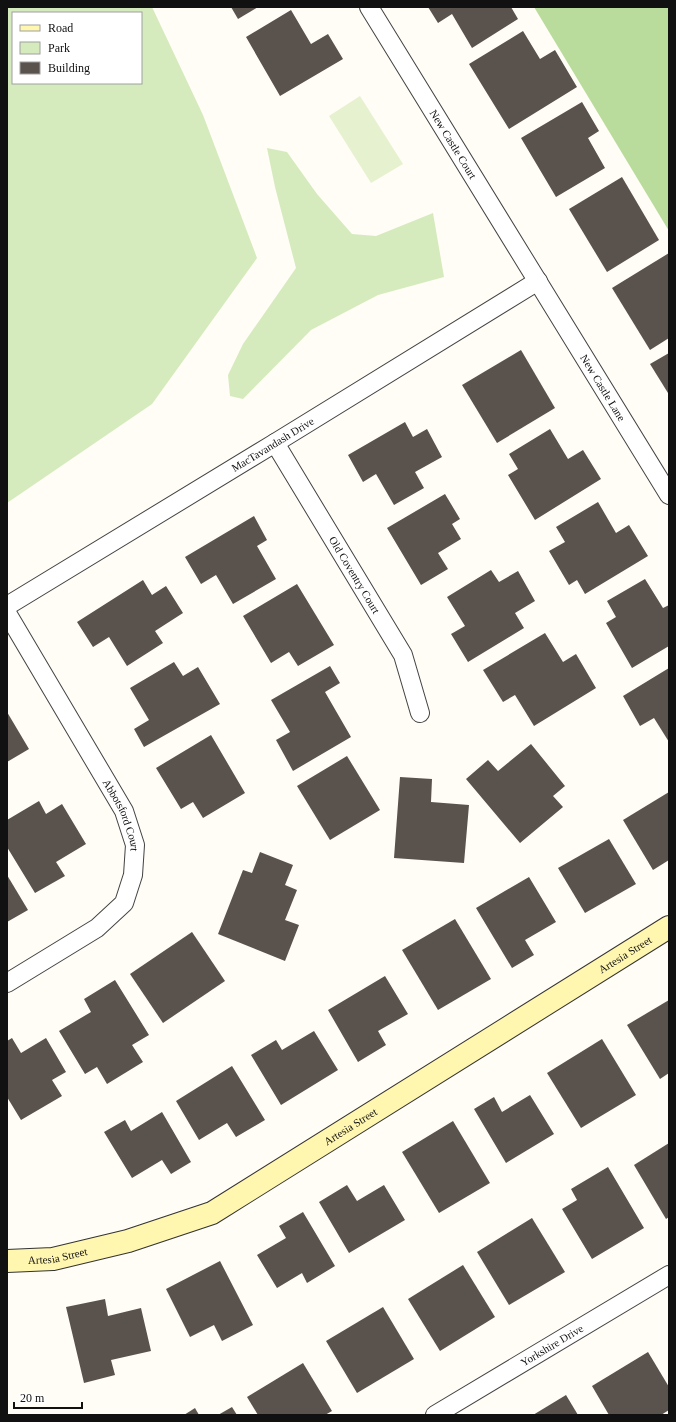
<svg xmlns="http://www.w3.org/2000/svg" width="676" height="1422" viewBox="0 0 676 1422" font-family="'Times New Roman',serif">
	<rect width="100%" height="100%" fill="#fffdf5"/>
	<g fill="#d5ebbd" fill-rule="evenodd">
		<path d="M7 7H152L203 115 257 258 152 404 7 503ZM13 13H141V83H13Z"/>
		<polygon points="267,148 287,152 317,194 352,234 376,236 433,213 444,277 378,295 311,330 243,399 230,396 228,375 243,344 296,268 275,187"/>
	</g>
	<polygon fill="#b9dc9c" points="534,7 669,7 669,231"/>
	<polygon fill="#e6f2cf" points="360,96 403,164 371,183 329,116"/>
	<g fill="#5a524d">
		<polygon points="231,7 258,7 238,19"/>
		<polygon points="428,7 511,7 518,19 472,48 452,14 438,23"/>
		<polygon points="291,10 311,44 328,34 343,59 280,96 246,37"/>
		<polygon points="523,31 540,59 555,50 577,87 509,129 469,64"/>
		<polygon points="582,102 599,131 588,138 605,168 556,197 521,138"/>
		<polygon points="622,177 659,240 607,272 569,209"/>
		<polygon points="669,253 669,338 650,350 612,288"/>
		<polygon points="521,350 555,408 497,443 462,385"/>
		<polygon points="669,353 669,392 668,393 650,364"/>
		<polygon points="405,422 413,437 427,429 442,457 415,472 424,488 394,505 376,474 363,482 348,455"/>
		<polygon points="550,429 568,459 583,450 601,479 535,520 508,475 518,469 509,454"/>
		<polygon points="445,494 460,519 452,524 461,539 438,553 448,569 421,585 387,528"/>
		<polygon points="598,502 616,533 629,525 648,556 585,594 577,580 569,585 549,551 565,542 556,527"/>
		<polygon points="254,516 267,540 257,546 276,579 233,604 216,575 201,584 185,557"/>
		<polygon points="491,570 499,582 518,571 535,601 515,613 524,628 468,662 451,634 465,626 447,597"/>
		<polygon points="645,579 663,608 669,605 669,646 632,668 606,623 616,617 607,601"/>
		<polygon points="143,580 152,595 166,586 183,613 155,631 163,643 127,666 109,637 93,647 77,622"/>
		<polygon points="297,584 334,645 298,666 289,652 271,663 243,616"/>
		<polygon points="545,633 563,662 576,654 596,688 534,726 515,695 503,702 483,670"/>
		<polygon points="174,662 183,676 198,667 220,704 144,747 134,729 149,720 130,688"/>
		<polygon points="330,666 340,683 325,692 351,737 293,771 276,740 290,732 271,700"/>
		<polygon points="669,668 669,742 654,718 640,726 623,696"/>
		<polygon points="7,712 29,749 7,762"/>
		<polygon points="211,735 245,793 203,818 193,802 181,809 156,768"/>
		<polygon points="531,744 565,786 553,796 563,807 520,843 466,779 488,760 498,771"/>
		<polygon points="347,756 380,810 330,840 297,786"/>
		<polygon points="400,777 432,779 431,802 469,805 464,863 394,858"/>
		<polygon points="669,792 669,860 653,870 623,820"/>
		<polygon points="39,801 46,814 62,804 86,844 56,862 65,876 35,893 7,847 7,820"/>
		<polygon points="609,839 636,884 585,913 558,868"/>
		<polygon points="260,852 293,865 285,885 297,890 285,920 299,925 285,961 218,934 243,870 252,873"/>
		<polygon points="7,875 28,910 7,922"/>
		<polygon points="529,877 556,922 525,940 534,955 512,968 476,908"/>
		<polygon points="455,919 491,979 438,1010 402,950"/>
		<polygon points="192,932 225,981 163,1023 130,974"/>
		<polygon points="385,976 408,1014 378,1031 386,1045 358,1062 328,1010"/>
		<polygon points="115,980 149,1035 132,1045 143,1062 107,1084 97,1067 85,1074 59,1031 91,1012 84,999"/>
		<polygon points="669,1000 669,1073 660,1079 627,1025"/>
		<polygon points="314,1031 338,1070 281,1105 251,1055 276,1040 282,1050"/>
		<polygon points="12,1038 21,1053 46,1038 66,1072 52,1080 62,1096 21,1120 7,1097 7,1041"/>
		<polygon points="602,1039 636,1095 581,1128 547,1073"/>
		<polygon points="232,1066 265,1120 236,1137 227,1123 199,1140 176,1101"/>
		<polygon points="530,1095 554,1134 506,1163 474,1109 494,1097 502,1112"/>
		<polygon points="162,1112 191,1162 171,1174 162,1160 132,1178 104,1132 125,1120 131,1131"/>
		<polygon points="453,1121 490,1183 439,1213 402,1152"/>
		<polygon points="669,1143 669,1217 666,1219 634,1165"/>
		<polygon points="608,1167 644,1228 592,1259 562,1209 577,1200 571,1189"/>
		<polygon points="347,1185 357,1201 384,1185 405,1220 349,1253 319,1202"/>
		<polygon points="303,1212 335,1266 307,1283 302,1273 277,1288 257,1255 286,1238 279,1226"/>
		<polygon points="532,1218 565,1272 509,1305 477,1252"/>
		<polygon points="220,1261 253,1325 222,1341 214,1325 190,1337 166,1289"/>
		<polygon points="463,1265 495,1317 440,1351 408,1299"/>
		<polygon points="105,1299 108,1316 141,1308 151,1351 111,1360 115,1375 84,1383 66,1307"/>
		<polygon points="383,1307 414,1359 357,1393 326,1341"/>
		<polygon points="648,1352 669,1387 669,1410 661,1415 609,1415 592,1386"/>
		<polygon points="303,1363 332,1411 325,1415 258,1415 247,1397"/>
		<polygon points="566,1395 578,1415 533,1415"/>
		<polygon points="232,1407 237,1415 218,1415"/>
		<polygon points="195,1408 199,1415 184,1415"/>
	</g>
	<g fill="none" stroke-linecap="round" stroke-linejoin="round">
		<defs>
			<g id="street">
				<path id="s1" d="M369 7 669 495"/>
				<path id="s2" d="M275 443 403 655 420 713"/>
				<path id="s3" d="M7 606 275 443 538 281"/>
				<path id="s4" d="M7 613 124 811 135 845 133 875 124 903 97 928 7 983"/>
				<path id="s5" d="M435 1415 669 1275"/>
			</g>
			<g id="secondary">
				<path id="s6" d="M7 1261 53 1259 128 1241 212 1213 669 927"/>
			</g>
		</defs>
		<use href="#street" stroke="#444" stroke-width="20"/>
		<use href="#secondary" stroke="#333" stroke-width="24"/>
		<use href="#street" stroke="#fff" stroke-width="18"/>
		<use href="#secondary" stroke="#fff6b0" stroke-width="22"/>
	</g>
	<g text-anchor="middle" stroke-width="4" stroke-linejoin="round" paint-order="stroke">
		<g font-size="11" fill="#111" stroke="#fff">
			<text dy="4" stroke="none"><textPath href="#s1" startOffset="161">New Castle Court</textPath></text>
			<text dy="4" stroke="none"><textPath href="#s1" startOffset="447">New Castle Lane</textPath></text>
			<text dy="4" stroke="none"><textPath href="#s3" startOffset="311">MacTavandash Drive</textPath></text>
			<text dy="4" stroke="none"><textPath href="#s2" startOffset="154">Old Coventry Court</textPath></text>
			<text dy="4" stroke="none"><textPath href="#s4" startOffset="233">Abbotsford Court</textPath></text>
			<text dy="4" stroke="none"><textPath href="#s6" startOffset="699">Artesia Street</textPath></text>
			<text dy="4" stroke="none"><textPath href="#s6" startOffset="375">Artesia Street</textPath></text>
			<text dy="4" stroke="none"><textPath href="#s6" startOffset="51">Artesia Street</textPath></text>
			<text dy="4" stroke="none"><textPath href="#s5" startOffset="136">Yorkshire Drive</textPath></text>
		</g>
	</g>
	<rect width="676" height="1422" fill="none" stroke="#111111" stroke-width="16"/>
	<rect x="12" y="12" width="130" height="72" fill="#ffffff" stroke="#a0a0a0"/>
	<rect x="20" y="25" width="20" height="6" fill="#fff6b0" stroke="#a0a0a0"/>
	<text x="48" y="32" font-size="12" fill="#111111">Road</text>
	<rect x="20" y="42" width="20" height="12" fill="#d5ebbd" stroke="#a0a0a0"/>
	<text x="48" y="52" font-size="12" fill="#111111">Park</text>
	<rect x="20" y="62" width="20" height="12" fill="#5a524d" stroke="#a0a0a0"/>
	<text x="48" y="72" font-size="12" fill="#111111">Building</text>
	<path d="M14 1402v6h68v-6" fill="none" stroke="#111111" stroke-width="2"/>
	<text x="20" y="1402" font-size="12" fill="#111111" stroke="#ffffff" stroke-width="3" paint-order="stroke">20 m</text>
</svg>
